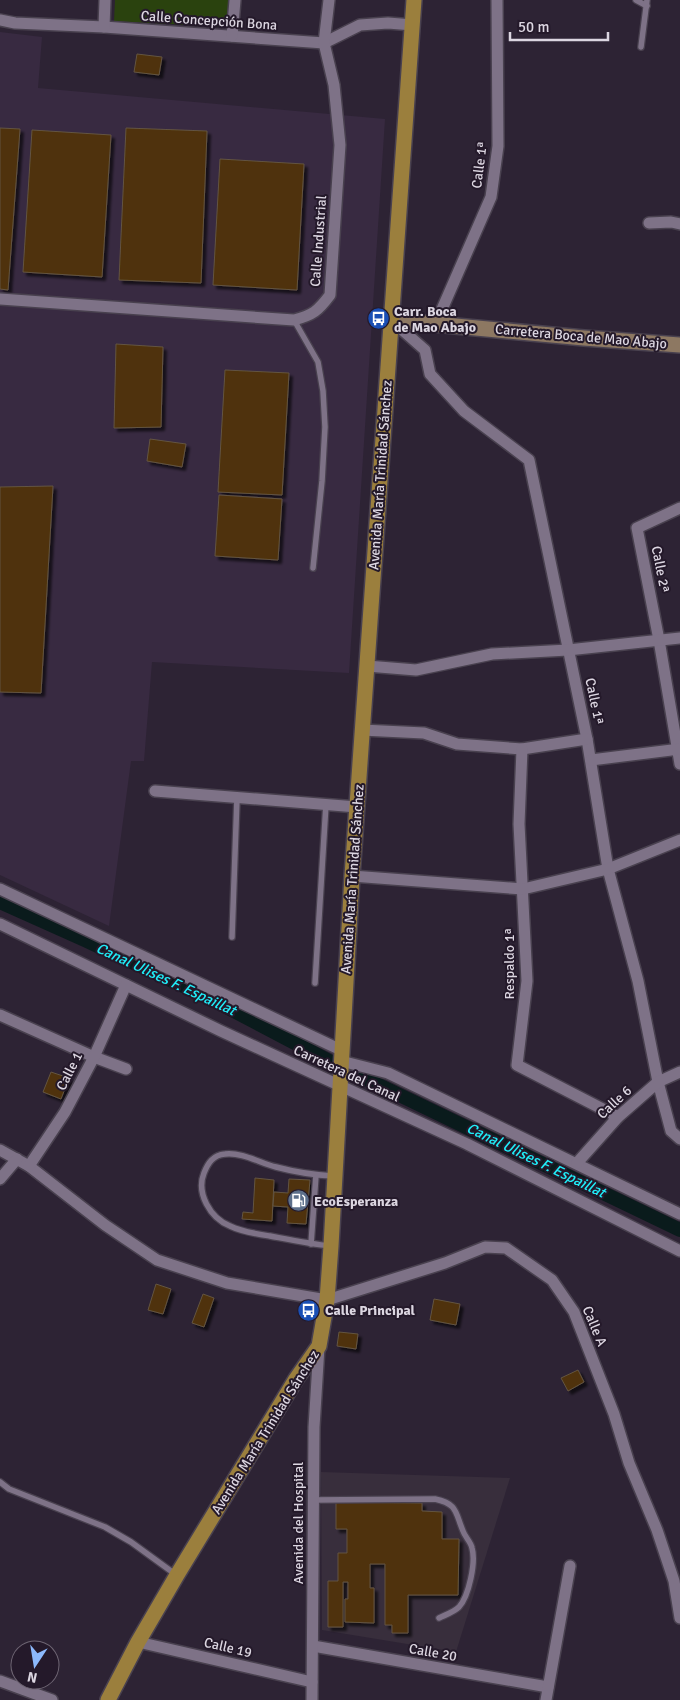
<svg xmlns="http://www.w3.org/2000/svg" width="680" height="1700" viewBox="0 0 680 1700" font-family="Signika,sans-serif">
	<defs>
		<filter id="shadow"><feDropShadow dx="3.5" dy="3.5" stdDeviation="1" flood-color="#0009"/></filter>
	</defs>
	<rect width="100%" height="100%" fill="#2d2334"/>
	<polygon fill="#382a41" points="0,32 42,37 38,88 385,119 349,673 152,662 144,761 131,761 109,926 0,875"/>
	<polygon fill="#382e3c" points="321,1472 510,1478 456,1652 322,1630"/>
	<polygon fill="#2a420e" points="115,0 229,0 227,27 114,21"/>
	<g fill="none" stroke-linecap="round" stroke-linejoin="round">
		<g stroke="#0a1b1c" stroke-width="14">
			<polyline points="0,902 85,940 213,1000 329,1061"/>
			<polyline points="364,1078 680,1230"/>
		</g>
	</g>
	<g fill="#4f3308" stroke="#635442" filter="url(#shadow)">
		<polygon points="137,54 162,57 159,75 134,72"/>
		<polygon points="0,128 20,129 8,290 0,289"/>
		<polygon points="126,128 207,131 201,283 119,280"/>
		<polygon points="32,130 111,135 102,277 23,272"/>
		<polygon points="220,159 304,164 297,290 213,285"/>
		<polygon points="116,344 163,347 161,427 114,428"/>
		<polygon points="225,370 289,373 282,495 218,492"/>
		<polygon points="150,439 186,444 182,467 147,461"/>
		<polygon points="53,486 41,693 0,692 0,487"/>
		<polygon points="219,495 282,499 278,560 215,556"/>
		<polygon points="51,1072 69,1078 61,1099 43,1092"/>
		<polygon points="255,1178 274,1180 272,1221 242,1219 243,1212 253,1213"/>
		<polygon points="289,1179 310,1180 306,1224 287,1223 288,1207 273,1206 274,1192 288,1193"/>
		<polygon points="156,1284 171,1289 163,1314 148,1310"/>
		<polygon points="203,1294 214,1298 204,1327 192,1323"/>
		<polygon points="434,1299 460,1304 456,1325 430,1320"/>
		<polygon points="339,1332 358,1334 356,1349 337,1346"/>
		<polygon points="578,1370 584,1382 568,1391 561,1378"/>
		<polygon points="336,1502 422,1503 422,1511 442,1512 442,1539 459,1539 458,1595 408,1595 408,1633 392,1633 392,1625 385,1625 385,1564 370,1564 370,1588 374,1588 374,1623 345,1622 345,1599 348,1599 348,1582 343,1582 343,1627 328,1627 328,1581 338,1581 338,1553 347,1553 347,1529 336,1529"/>
	</g>
	<g fill="none" stroke-linecap="round" stroke-linejoin="round">
		<defs>
			<g id="lane">
				<polyline points="636,0 647,6"/>
				<polyline points="641,47 647,0"/>
				<polyline points="294,320 318,362 323,391 325,427 322,481 313,568"/>
				<polyline points="232,937 237,798"/>
				<polyline points="315,983 326,804"/>
				<polyline points="311,1244 316,1175"/>
				<path d="M331 1246C310 1244 291 1240 270 1236 257 1234 242 1232 230 1226 210 1218 196 1193 204 1173 208 1163 213 1155 225 1154 242 1152 260 1163 276 1167 295 1172 314 1175 333 1176"/>
				<polyline points="0,1482 9,1489 105,1527 131,1542 175,1574"/>
				<path d="M313 1500 435 1499C458 1504 455 1512 463 1531 465 1537 471 1542 472 1548 476 1562 469 1596 459 1607 454 1612 445 1615 439 1618"/>
			</g>
			<g id="street">
				<polyline points="0,20 15,23 104,27 324,43 360,25 388,23 413,25"/>
				<polyline points="104,27 105,0"/>
				<polyline points="232,36 235,0"/>
				<polyline points="649,223 671,222 680,224"/>
				<path d="M0 299 294 320C313 315 318 311 330 295L340 145 334 85 324 43 329 0"/>
				<polyline points="391,320 425,350 430,374 464,411 529,460 587,739 608,869 638,981 658,1082 671,1131 680,1139"/>
				<polyline points="436,323 491,197 498,146 497,0"/>
				<polyline points="680,508 637,528 659,640 680,764"/>
				<polyline points="367,666 416,670 492,654 568,650 680,638"/>
				<polyline points="362,730 424,733 457,744 522,749 587,739"/>
				<polyline points="522,749 519,824 527,981 517,1065 618,1117"/>
				<polyline points="591,760 680,749"/>
				<polyline points="155,791 357,807"/>
				<polyline points="352,876 523,889 608,869 680,840"/>
				<polyline points="0,889 341,1050"/>
				<polyline points="0,924 221,1031 467,1144 680,1251"/>
				<polyline points="0,1015 94,1057 126,1069"/>
				<polyline points="341,1061 388,1073 680,1214"/>
				<polyline points="0,1150 29,1166 105,1225 157,1260 227,1283 327,1300 445,1263 485,1247 506,1248 552,1280 574,1312 614,1414 629,1463 657,1530 674,1581 680,1618"/>
				<polyline points="577,1163 618,1117 658,1082 680,1072"/>
				<polyline points="29,1166 65,1112 94,1057 126,985"/>
				<polyline points="0,1179 17,1159"/>
				<polyline points="138,1642 312,1682"/>
				<polyline points="313,1646 548,1687"/>
				<polyline points="0,1681 52,1700"/>
				<polyline points="312,1700 314,1427 319,1347"/>
				<polyline points="546,1700 570,1566"/>
			</g>
			<polyline id="secondary" points="391,320 584,338 680,345"/>
			<polyline id="primary" points="108,1700 138,1642 177,1575 296,1379 319,1346 327,1300 331,1246 352,876 414,0"/>
		</defs>
		<use href="#lane" stroke="#49414f" stroke-width="8"/>
		<use href="#street" stroke="#49414f" stroke-width="14"/>
		<use href="#secondary" stroke="#49414f" stroke-width="18"/>
		<use href="#primary" stroke="#49414f" stroke-width="18"/>
		<use href="#lane" stroke="#7e7287" stroke-width="5.5"/>
		<use href="#street" stroke="#7e7287" stroke-width="11"/>
		<use href="#secondary" stroke="#8d7862" stroke-width="15"/>
		<use href="#primary" stroke="#9b7f3d" stroke-width="15"/>
	</g>
	<defs>
		<symbol id="bus-disc" viewBox="-11 -11 22 22"><circle r="9.5" fill="#1a4fb4" stroke="#24192a"/><path d="M-5-6H5V4H4V6H2V4H-2V6H-4V4H-5ZM-3.5-4V0h7V-4ZM-3.5 1.2v1.5H-2V1.2ZM2 1.2v1.5H3.5V1.2Z" fill="#fff"/></symbol>
		<symbol id="fuel-disc" viewBox="-11 -11 22 22"><circle r="9.5" fill="#5c6f8a" stroke="#24192a"/><path d="M-5.5-6h7V0h2V4h1.3V-2.5L3-4.5l.8-.8L6-3V5H2.5V1h-1V6h-7ZM-4.2-4.7v3.2H.2V-4.7Z" fill="#fff"/></symbol>
	</defs>
	<g fill-rule="evenodd">
		<use href="#bus-disc" x="366" y="306" width="25" height="25"/>
		<use href="#fuel-disc" x="286" y="1188" width="25" height="25"/>
		<use href="#bus-disc" x="296" y="1298" width="25" height="25"/>
	</g>
	<g text-anchor="middle" stroke-width="4" stroke-linejoin="round" paint-order="stroke">
		<g font-size="14" fill="#dcd6e1" stroke="#24192a">
			<text transform="translate(209 20) rotate(4)" y="5">Calle Concepción Bona</text>
			<text transform="translate(479 165) rotate(-83)" y="5">Calle 1ª</text>
			<text transform="translate(318 241) rotate(-86)" y="5">Calle Industrial</text>
			<text transform="translate(581 336) rotate(5)" y="5">Carretera Boca de Mao Abajo</text>
			<text transform="translate(380 475) rotate(-86)" y="5">Avenida María Trinidad Sánchez</text>
			<text transform="translate(661 569) rotate(79)" y="5">Calle 2ª</text>
			<text transform="translate(595 701) rotate(78)" y="5">Calle 1ª</text>
			<text transform="translate(352 879) rotate(-86)" y="5">Avenida María Trinidad Sánchez</text>
			<text transform="translate(509 964) rotate(-90)" y="5">Respaldo 1ª</text>
			<text transform="translate(69 1071) rotate(-63)" y="5">Calle 1</text>
			<text transform="translate(347 1073) rotate(25)" y="5">Carretera del Canal</text>
			<text transform="translate(614 1102) rotate(-43)" y="5">Calle 6</text>
			<text transform="translate(595 1326) rotate(67)" y="5">Calle A</text>
			<text transform="translate(265 1432) rotate(-58)" y="5">Avenida María Trinidad Sánchez</text>
			<text transform="translate(298 1523) rotate(-90)" y="5">Avenida del Hospital</text>
			<text transform="translate(228 1647) rotate(13)" y="5">Calle 19</text>
			<text transform="translate(433 1652) rotate(10)" y="5">Calle 20</text>
		</g>
		<g font-size="14" font-weight="bold" fill="#dcd6e1" stroke="#24192a" text-anchor="start">
			<text x="394" y="316">Carr. Boca<tspan x="394" dy="16">de Mao Abajo</tspan></text>
			<text x="314" y="1206">EcoEsperanza</text>
			<text x="325" y="1315">Calle Principal</text>
		</g>
		<g font-size="15" font-style="italic" fill="#20edf8" stroke="#24192a">
			<text transform="translate(166 979) rotate(25)" y="5">Canal Ulises F. Espaillat</text>
			<text transform="translate(536 1160) rotate(26)" y="5">Canal Ulises F. Espaillat</text>
		</g>
	</g>
	<g transform="translate(35 1665) rotate(192)"><circle r="24" fill="#24192a" stroke="#6e6573"/>
	<path d="M0-4L9 19L0 12L-9 19Z" fill="#8cb9fc"/>
	<text y="-8" font-size="14" font-weight="bold" text-anchor="middle" fill="#dcd6e1">N</text>
	</g>
	<path d="M510 32v8h98v-8" fill="none" stroke="#dcd6e1" stroke-width="2.5"/>
	<text x="518" y="32" font-size="15" fill="#dcd6e1" stroke="#24192a" stroke-width="4" paint-order="stroke">50 m</text>
</svg>
